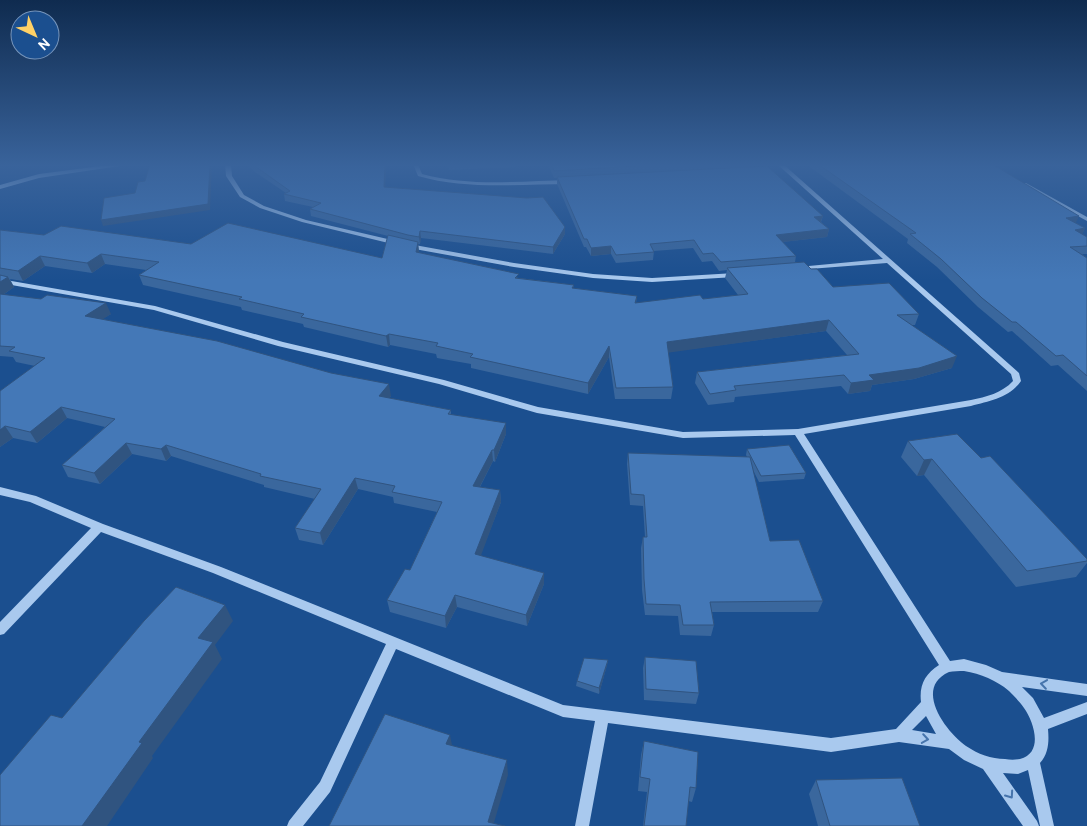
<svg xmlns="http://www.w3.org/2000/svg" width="1087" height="826" viewBox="0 0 1087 826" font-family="Overpass,sans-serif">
	<rect width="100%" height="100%" fill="#1b4f8f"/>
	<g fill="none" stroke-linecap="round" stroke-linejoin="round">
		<g fill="#a9c9ee" fill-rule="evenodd">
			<polygon points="116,164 133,164 39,178 0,189 0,185 39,174"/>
			<polygon points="225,164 231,164 232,176 244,195 264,206 306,220 409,244 514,263 593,274 652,278 735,273 738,275 735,277 652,282 593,278 514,267 409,248 302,222 260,208 240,197 226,176"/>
			<path d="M413 164H418L422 174C470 187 520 181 569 180L572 182 569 184C518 184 467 190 418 176Z"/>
			<path d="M777 164H783L1019 373 1021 381C1009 398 990 401 971 406L804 434 950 661 964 659 986 665 1002 672 1087 684V696L1022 687 1033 698 1044 718 1087 702V714L1048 729C1049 741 1049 753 1040 763L1054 826H1040L1028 770 1018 774 1003 773 1037 821 1039 826H1023L983 769 964 760 949 749 899 742 831 752 608 723 589 826H575L595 721 563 717 396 649 330 792 303 826H287L289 821 320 782 386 644 213 573 101 532 4 634 0 635V622L91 528 30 502 0 495V487L36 496 103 524 221 567 563 705 831 738 896 729 921 702C919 685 925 674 939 665L795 435 683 438 537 413 439 384 278 346 154 310 0 283V279L155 306 283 342 444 380 538 407 683 432 798 429 971 400C986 397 1002 393 1013 381L1011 374 887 263 796 270 795 269 798 267 883 259ZM964 671C981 674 996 680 1009 691 1014 696 1020 702 1024 708 1034 722 1044 753 1020 759 1015 760 1010 760 1005 759 991 759 978 754 966 746 946 732 913 688 949 672 953 671 959 671 964 671ZM926 716 936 734 912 730Z"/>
			<polygon points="1022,183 1026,183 1087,217 1087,221 1022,185"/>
		</g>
	</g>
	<g fill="#3a679d">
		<polygon points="247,164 386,164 385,187 565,234 553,254 421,238 420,244 418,244 419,253 519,278 574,285 573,288 637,296 636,303 703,299 738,295 725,278 727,270 719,271 712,261 702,262 693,248 654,251 653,260 616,263 611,254 591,256 586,247 584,247 557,184 557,178 554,178 548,164 758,164 758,166 823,216 821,222 829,229 827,237 782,242 796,256 795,262 811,269 833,287 919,314 915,325 911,325 952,368 914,379 872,385 870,391 848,394 841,386 735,397 734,402 708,405 695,383 697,372 847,355 826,331 668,352 673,387 671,399 615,399 609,357 588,394 471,368 471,364 437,358 436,354 390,345 388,347 304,327 303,324 242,310 241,307 143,285 139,275 146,270 105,264 92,273 45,266 23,281 10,279 14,287 3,295 111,314 102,319 391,396 389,398 451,410 451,415 506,434 495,462 493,461 480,487 500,490 501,502 480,556 544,573 544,584 527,626 457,607 446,628 390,612 387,600 410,570 437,512 394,503 393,497 358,489 323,545 299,540 295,528 315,499 264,487 264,485 171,456 166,461 132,454 100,484 68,477 62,465 105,427 67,418 37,443 13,438 0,447 0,391 35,366 16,362 13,357 0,356 0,230 44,235 191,244 382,258 388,236 311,216 310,209 313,207 285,201 284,194 286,193 255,172"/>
		<polygon points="448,164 516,164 516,167 449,170"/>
		<polygon points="806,164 992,164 1076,223 1085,228 1082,234 1087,237 1087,254 1082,254 1087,258 1087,391 1058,365 1051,366 1012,331 1008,332 978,307 937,267 907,243 908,239"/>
		<polygon points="908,441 981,458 1087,559 1087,563 1076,577 1016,587 924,475 917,476 901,457"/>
		<polygon points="747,449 806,473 804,479 759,482 752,468 770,541 823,601 818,612 712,612 714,625 711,636 680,635 678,616 645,615 642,590 641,548 643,537 645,537 643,506 630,505 627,464 628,453 747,457 746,455"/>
		<polygon points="645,657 699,693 696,704 644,700 643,668"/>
		<polygon points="608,660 607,665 599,694 576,686 577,681"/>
		<polygon points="644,741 696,788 692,802 688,801 686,826 643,826 647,792 638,791 641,755"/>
		<polygon points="816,780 920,826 818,826 809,794"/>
	</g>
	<g fill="#305480">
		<polygon points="210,164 212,164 210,210 103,226 101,220"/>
		<polygon points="385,164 386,164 385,194 384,187"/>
		<polygon points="823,216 820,223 814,217"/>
		<polygon points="1079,216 1075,225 1066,218"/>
		<polygon points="565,227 565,234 553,254 553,247"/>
		<polygon points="1085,228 1081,237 1075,230"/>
		<polygon points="829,229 827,237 774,243 776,235"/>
		<polygon points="420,231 421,238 420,244 419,237"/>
		<polygon points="418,242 419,252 417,263 416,252"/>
		<polygon points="611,246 611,254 591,256 591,248"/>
		<polygon points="101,254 105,264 92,273 87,263"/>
		<polygon points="40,256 45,266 23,281 18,271"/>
		<polygon points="8,277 14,287 0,297 0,282"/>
		<polygon points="106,303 111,314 91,327 85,316"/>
		<polygon points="829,320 826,331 666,353 667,342"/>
		<polygon points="389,334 390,345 388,347 386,336"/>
		<polygon points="609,346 609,357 588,394 588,383"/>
		<polygon points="957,356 952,368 914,379 872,385 870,391 848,394 851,383 869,375"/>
		<polygon points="389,384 391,396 381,408 379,396"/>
		<polygon points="61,407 67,418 37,443 30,432"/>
		<polygon points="506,423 506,434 495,462 494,450"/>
		<polygon points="5,426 13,438 0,447 0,430"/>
		<polygon points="126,443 132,454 100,484 94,473"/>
		<polygon points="166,445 171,456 166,461 161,449"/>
		<polygon points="492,450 493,461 474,498 473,486"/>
		<polygon points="932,459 924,475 917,476 924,460"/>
		<polygon points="355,478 358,489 323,545 320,533"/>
		<polygon points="500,490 501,502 477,566 475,554"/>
		<polygon points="544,573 544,584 527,626 526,615"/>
		<polygon points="455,595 457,607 446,628 445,616"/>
		<polygon points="225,605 233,621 215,645 222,659 152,756 153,758 107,826 82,826 139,742 198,638"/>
		<polygon points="608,660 607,665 599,694 599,688"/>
		<polygon points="450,735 453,750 446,744"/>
		<polygon points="507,760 508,775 493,826 488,822"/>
	</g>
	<g fill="#4478b7" stroke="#305480">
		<polygon points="150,164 210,164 208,204 101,220 104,198 135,193 138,182 145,181"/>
		<polygon points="252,164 385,164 384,187 527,198 543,197 565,227 553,247 420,231 419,237 408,235 310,209 321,203 284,194 290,191"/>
		<polygon points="552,164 669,164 554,171"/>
		<polygon points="818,164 992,164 1079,216 1066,218 1085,228 1075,230 1087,237 1087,246 1070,247 1087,258 1087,376 1063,355 1056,356 1016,322 1012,322 982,298 941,259 910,234 916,233"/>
		<polygon points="767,166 823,216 814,217 829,229 776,235 796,256 721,262 713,253 703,254 694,240 650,244 654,252 616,255 611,246 591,248 587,239 584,239 557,177"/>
		<polygon points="228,223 382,258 388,235 418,242 416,252 519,274 515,278 574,285 572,288 637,296 635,303 700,295 703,299 748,294 727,268 804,262 811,269 817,269 833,287 889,283 919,314 897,315 957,356 919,368 869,375 874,380 851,383 844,375 734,386 736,390 710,394 697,372 859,354 829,320 667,342 673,387 616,388 609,346 588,383 470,357 473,354 436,346 438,343 389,334 386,336 301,317 304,314 239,299 242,297 139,275 159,262 101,254 87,263 40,256 18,271 0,268 0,230 44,235 61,226 191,244"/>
		<polygon points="0,275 8,277 0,282"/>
		<polygon points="0,294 41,299 47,295 106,303 85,316 217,341 331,373 389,384 379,396 451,410 448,414 506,423 494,450 492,450 473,486 500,490 475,554 544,573 526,615 455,595 445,616 387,600 405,569 410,570 442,502 392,492 395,486 355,478 320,533 295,528 321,489 260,476 261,474 166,445 161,449 126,443 94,473 62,465 115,419 61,407 30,432 5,426 0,430 0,391 45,358 9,351 15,347 0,346"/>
		<polygon points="957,434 981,458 990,456 1087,559 1087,561 1027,571 932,459 924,460 908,441"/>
		<polygon points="789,445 806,473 761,476 747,449"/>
		<polygon points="628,453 750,457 770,541 799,540 823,601 710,602 714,625 683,625 680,605 646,604 644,579 643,537 647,537 644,495 631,494"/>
		<polygon points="176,587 225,605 198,638 213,642 139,742 142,743 82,826 0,826 0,775 51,715 62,718 144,621"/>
		<polygon points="645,657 696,661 699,693 646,689"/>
		<polygon points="584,658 608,660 599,688 577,681"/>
		<polygon points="385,714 450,735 446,744 507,760 488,822 505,826 329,826"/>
		<polygon points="644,741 698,752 696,788 690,787 686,826 644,826 650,779 640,777"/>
		<polygon points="902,778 920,826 830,826 816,780"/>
	</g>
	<defs><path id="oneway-chevron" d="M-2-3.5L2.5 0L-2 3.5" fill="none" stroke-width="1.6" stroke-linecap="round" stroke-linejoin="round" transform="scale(1.25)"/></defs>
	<g stroke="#4674ac">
		<use href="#oneway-chevron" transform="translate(1044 684) rotate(-172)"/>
		<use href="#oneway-chevron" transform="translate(925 739) rotate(9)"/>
		<use href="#oneway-chevron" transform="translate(1010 795) rotate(55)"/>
	</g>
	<linearGradient id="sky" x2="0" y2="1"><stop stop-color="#0f2b4f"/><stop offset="0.59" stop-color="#39639b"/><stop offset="1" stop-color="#39639b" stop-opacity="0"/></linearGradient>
	<rect width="1087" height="280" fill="url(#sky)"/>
	<g transform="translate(35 35) rotate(136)"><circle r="24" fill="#1b4f8f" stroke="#7695bc"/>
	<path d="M0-4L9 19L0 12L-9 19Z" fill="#ffd166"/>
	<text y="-8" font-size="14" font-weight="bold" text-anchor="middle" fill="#ffffff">N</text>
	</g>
</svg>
